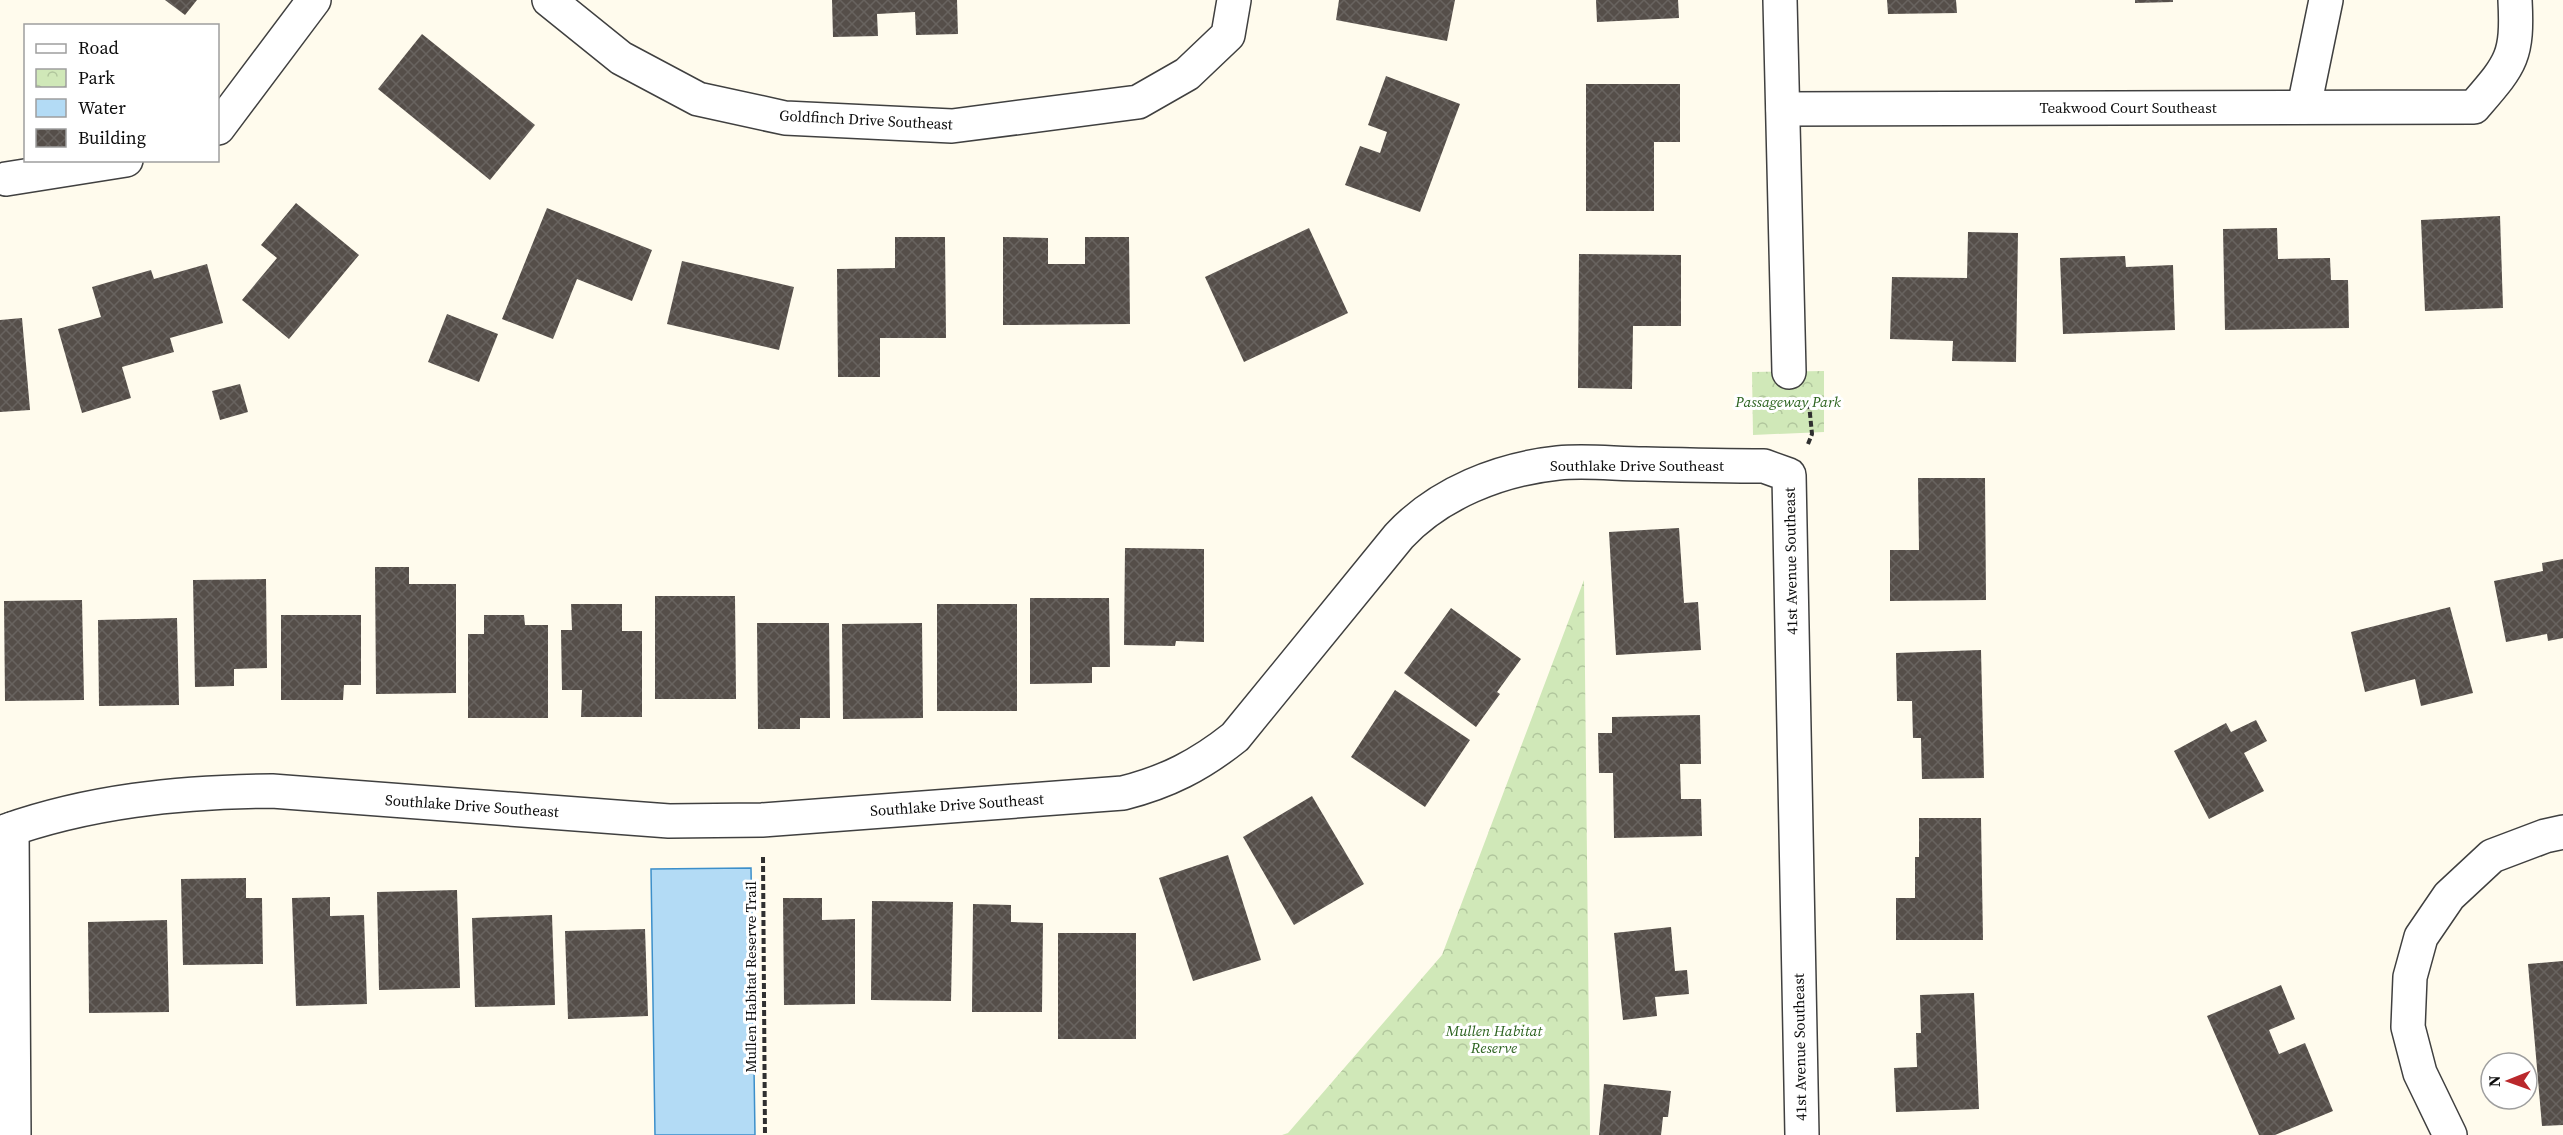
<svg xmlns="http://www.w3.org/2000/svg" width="2563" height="1135" viewBox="0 0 2563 1135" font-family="'Source Serif 4',serif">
	<defs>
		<pattern id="park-crowns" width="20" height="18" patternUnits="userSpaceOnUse" patternTransform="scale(1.5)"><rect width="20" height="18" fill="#d0e8b8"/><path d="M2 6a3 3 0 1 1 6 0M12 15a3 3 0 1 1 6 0" fill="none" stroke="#b1c69d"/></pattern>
		<pattern id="building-cross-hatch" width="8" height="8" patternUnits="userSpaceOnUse" patternTransform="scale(1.5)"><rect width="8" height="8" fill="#554e49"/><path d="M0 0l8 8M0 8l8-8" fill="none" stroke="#68635f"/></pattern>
	</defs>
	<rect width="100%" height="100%" fill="#fffbed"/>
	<g fill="url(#park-crowns)">
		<polygon points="1824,371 1824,432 1753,435 1752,372"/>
		<polygon points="1584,580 1590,1135 1282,1135 1288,1133 1442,955"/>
	</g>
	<polygon fill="#b3dbf5" stroke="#3c8fca" stroke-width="1.5" points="751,868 755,1135 655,1135 651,869"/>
	<g fill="url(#building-cross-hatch)">
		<polygon points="165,0 197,0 185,15"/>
		<polygon points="832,0 957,0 958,34 916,35 915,12 877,14 878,36 833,37"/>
		<polygon points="1339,0 1455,0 1447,41 1336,20"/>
		<polygon points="1596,0 1678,0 1679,18 1597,22"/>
		<polygon points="1887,0 1956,0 1957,13 1888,14"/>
		<polygon points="2135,0 2173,0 2173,2 2135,3"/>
		<polygon points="422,34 535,125 490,180 378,89"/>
		<polygon points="1386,76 1460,104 1420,212 1345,185 1360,146 1380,153 1387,132 1368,125"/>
		<polygon points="1586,84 1680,84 1680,142 1654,142 1654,211 1586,211"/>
		<polygon points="296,203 359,255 289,339 242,300 277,258 261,245"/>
		<polygon points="547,208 652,250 632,301 577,279 553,339 502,319"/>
		<polygon points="2500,216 2503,308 2425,311 2421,220"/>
		<polygon points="1309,228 1348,313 1244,362 1205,277"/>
		<polygon points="2277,228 2278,259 2330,258 2331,280 2348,280 2349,328 2225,330 2223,229"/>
		<polygon points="1968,232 2018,233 2016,362 1952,361 1953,341 1890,339 1892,277 1967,278"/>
		<polygon points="895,237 945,237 946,338 880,338 880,377 838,377 837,269 895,268"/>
		<polygon points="1003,237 1048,238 1048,264 1085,264 1085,237 1129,237 1130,324 1003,325"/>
		<polygon points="1579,254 1681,255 1681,326 1633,326 1632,389 1578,388"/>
		<polygon points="2125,256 2126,267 2173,265 2175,330 2063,334 2060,258"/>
		<polygon points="682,261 794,287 779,350 667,324"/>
		<polygon points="207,264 223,323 170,338 174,352 122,367 131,398 82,413 58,329 101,317 92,287 151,270 154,279"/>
		<polygon points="447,314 498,334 479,382 428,362"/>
		<polygon points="22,318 30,410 0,412 0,320"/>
		<polygon points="240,384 248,412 220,420 212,391"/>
		<polygon points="1918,478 1985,478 1986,600 1890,601 1890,550 1919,550"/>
		<polygon points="1679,528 1684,603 1698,602 1701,650 1616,655 1609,532"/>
		<polygon points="1125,548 1204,549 1204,642 1176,641 1175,646 1124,645"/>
		<polygon points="2563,559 2563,638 2548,641 2547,634 2506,642 2494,581 2543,571 2542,563"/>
		<polygon points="375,567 409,567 409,584 456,584 456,693 376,694"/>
		<polygon points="266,579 267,668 234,669 234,686 195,687 193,580"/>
		<polygon points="655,596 735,596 736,699 655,699"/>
		<polygon points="1030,598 1109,598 1110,667 1092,667 1092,683 1030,684"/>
		<polygon points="82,600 84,700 5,701 4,601"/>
		<polygon points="571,604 622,604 622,631 642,631 642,717 581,717 582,690 562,690 561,630 572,630"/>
		<rect x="937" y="604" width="80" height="107"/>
		<polygon points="2450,607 2473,693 2421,706 2415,679 2365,692 2351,632"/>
		<polygon points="1451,608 1521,659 1497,692 1500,694 1476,727 1404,673"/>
		<polygon points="281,615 361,615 361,685 344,685 343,700 281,700"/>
		<polygon points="484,615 524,615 525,625 548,625 548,718 468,718 468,634 484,634"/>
		<polygon points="177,618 179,705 99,706 98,620"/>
		<polygon points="757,623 829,623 830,718 800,718 800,729 758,729"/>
		<polygon points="922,623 923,718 843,719 842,624"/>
		<polygon points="1981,650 1984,778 1922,779 1921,738 1913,738 1912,701 1897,701 1896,653"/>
		<polygon points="1395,690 1470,740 1425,807 1351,757"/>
		<polygon points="1700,715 1701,764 1680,764 1681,799 1701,799 1702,836 1614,838 1613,773 1599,773 1598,733 1612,733 1612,717"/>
		<polygon points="2256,720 2267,741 2244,753 2264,791 2209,819 2174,751 2226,723 2231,732"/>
		<polygon points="1312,796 1364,884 1294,925 1243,837"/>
		<polygon points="1919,818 1981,818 1983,940 1896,940 1896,898 1915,898 1915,857 1919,857"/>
		<polygon points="1228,855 1261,960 1193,981 1159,878"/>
		<polygon points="246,878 246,898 262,898 263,964 183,965 181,879"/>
		<polygon points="457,890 460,988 379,990 377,892"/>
		<polygon points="330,897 330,916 364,915 367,1004 296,1006 292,898"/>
		<polygon points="783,898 822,898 822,920 855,919 855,1004 784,1005"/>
		<polygon points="872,901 953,902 951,1001 871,1000"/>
		<polygon points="973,904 1011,905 1011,922 1043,923 1042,1012 972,1012"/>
		<polygon points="552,915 555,1005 475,1007 472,918"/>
		<polygon points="167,920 169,1012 89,1013 88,922"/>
		<polygon points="1671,927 1675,971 1687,970 1689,994 1655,997 1657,1016 1623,1020 1614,933"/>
		<polygon points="645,929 648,1016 568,1019 565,931"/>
		<rect x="1058" y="933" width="78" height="106"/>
		<polygon points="2563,961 2563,1125 2542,1126 2528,964"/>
		<polygon points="2281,985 2295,1019 2269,1030 2279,1054 2305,1043 2333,1111 2275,1135 2259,1135 2207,1016"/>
		<polygon points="1974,993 1979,1109 1896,1112 1894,1068 1917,1067 1916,1033 1921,1033 1920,995"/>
		<polygon points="1604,1084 1671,1091 1668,1117 1663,1117 1661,1135 1599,1135"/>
	</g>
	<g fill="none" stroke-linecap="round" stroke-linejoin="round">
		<defs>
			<g id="minor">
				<polyline points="549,0 621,58 698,99 785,118 952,126 1138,102 1187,74 1228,35 1234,0"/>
				<polyline points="1780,0 1789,372"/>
				<polyline points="2304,107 2326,0"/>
				<path d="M1783 109 2474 107C2511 64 2518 58 2515 0"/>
				<polyline points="218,128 314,0"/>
				<polyline points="6,179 126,160"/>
				<polyline points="12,829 14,1135"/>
				<path d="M0 833C88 801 179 792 272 791L669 821 762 820 1123 793C1167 782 1200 765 1235 737L1399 536C1439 493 1500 469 1558 463 1586 460 1616 464 1645 464 1684 465 1724 466 1764 466L1789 475 1802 1135"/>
				<polyline points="2450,1135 2420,1073 2408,1027 2410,977 2421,937 2449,896 2492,856 2545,836 2563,832"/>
			</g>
		</defs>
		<use href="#minor" stroke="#404040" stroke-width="36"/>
		<g stroke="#2f2f2f" stroke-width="4" stroke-dasharray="6 3" stroke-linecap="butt">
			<polyline points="1808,444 1812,434 1809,404"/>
			<polyline points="763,857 765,1135"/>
		</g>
		<use href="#minor" stroke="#fff" stroke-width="33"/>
	</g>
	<g text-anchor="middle" stroke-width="6" stroke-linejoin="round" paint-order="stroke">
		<g font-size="15" fill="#0d0d0d" stroke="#fff">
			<text x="2128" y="113">Teakwood Court Southeast</text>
			<text transform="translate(866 120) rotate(3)" y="5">Goldfinch Drive Southeast</text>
			<text x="1637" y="471">Southlake Drive Southeast</text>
			<text transform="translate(1791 561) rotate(-91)" y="5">41st Avenue Southeast</text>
			<text transform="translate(957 805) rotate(-4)" y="5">Southlake Drive Southeast</text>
			<text transform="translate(472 806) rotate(4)" y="5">Southlake Drive Southeast</text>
			<text transform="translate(751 977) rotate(-90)" y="5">Mullen Habitat Reserve Trail</text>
			<text transform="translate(1800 1047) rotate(-91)" y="5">41st Avenue Southeast</text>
		</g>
		<g font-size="15" font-style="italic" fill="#2c631f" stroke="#fff">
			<text x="1788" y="407">Passageway Park</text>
			<text x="1494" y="1036">Mullen Habitat<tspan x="1494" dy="17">Reserve</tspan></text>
		</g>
	</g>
	<rect x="24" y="24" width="195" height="138" fill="#ffffff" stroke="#9e9e9e" stroke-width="1.5"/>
	<rect x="36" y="44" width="30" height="9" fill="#ffffff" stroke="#9e9e9e" stroke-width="1.5"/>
	<text x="78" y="54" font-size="18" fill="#0d0d0d">Road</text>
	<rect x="36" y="69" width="30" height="18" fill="url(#park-crowns)" stroke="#9e9e9e" stroke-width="1.5"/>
	<text x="78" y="84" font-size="18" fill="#0d0d0d">Park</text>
	<rect x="36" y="99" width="30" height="18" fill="#b3dbf5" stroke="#9e9e9e" stroke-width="1.5"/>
	<text x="78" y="114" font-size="18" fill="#0d0d0d">Water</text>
	<rect x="36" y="129" width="30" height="18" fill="url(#building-cross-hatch)" stroke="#9e9e9e" stroke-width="1.5"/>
	<text x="78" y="144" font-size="18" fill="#0d0d0d">Building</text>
	<g transform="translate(2509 1081) rotate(269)"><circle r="28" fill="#ffffff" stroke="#9e9e9e" stroke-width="1.5"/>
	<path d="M0-4.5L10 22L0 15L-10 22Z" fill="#ba282c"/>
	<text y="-9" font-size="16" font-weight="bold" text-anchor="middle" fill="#0d0d0d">N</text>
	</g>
</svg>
